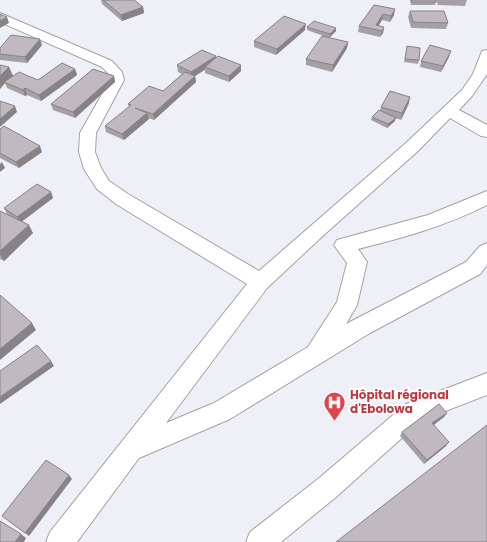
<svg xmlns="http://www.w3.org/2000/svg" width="487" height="542" viewBox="0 0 487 542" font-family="Poppins,sans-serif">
	<rect width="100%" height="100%" fill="#eff0f7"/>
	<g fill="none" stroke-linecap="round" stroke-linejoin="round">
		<defs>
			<g id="minor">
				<path d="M0 13 112 61 122 72 124 80 96 133 95 152 101 168 109 181 128 194 259 271 406 143 462 90 473 74 482 51 487 50V74L472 96 459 110 487 125V137L481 136 450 118 418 151 326 233 267 288 166 423 214 403 308 347 337 302 347 263 334 245 337 240 428 215 487 191V205C446 226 402 238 358 249L367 262 357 305 346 324 466 262 480 246 487 243V265L480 274 370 333 230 419 139 458 77 542H46L50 532 247 284 116 204 97 189 84 169 79 152 80 133 110 80 108 73 102 67 0 22Z"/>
				<polygon points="487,373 487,395 422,420 336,497 281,542 246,542 250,532 318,479 406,404"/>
			</g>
		</defs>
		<use href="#minor" stroke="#a1a2a9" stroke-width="2"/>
		<use href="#minor" fill="#fff" fill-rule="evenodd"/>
	</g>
	<g fill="#a5a0a5">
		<polygon points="101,0 134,0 143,7 144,13 122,21 102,4"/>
		<polygon points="410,0 436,0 436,2 435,5 411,5"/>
		<polygon points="436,0 467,0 465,6 438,5"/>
		<polygon points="374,5 394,15 390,22 382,20 378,26 384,27 383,33 380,37 358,32 359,26"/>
		<polygon points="410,11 448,23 446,29 411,28 408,17"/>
		<polygon points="307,27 336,31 329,38 307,30"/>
		<polygon points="305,30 276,55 254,47 254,41"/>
		<polygon points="348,42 347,48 332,72 306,65 306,59"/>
		<polygon points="42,45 27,63 0,60 0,48"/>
		<polygon points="407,46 419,60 418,64 404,62"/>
		<polygon points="449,57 441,72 420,67 421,61"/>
		<polygon points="216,58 241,71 229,82 205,73 205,70 195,76 196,82 154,120 148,118 149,119 124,140 106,132 105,126 129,107 128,104 163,91 182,74 178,72 177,65"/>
		<polygon points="9,67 13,76 10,78 38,80 75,69 77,75 41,101 27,95 25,96 7,88 5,83 0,89"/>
		<polygon points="114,76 115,82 75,118 53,110 51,104"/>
		<polygon points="409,103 401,120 395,118 395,121 387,128 371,120 372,117 380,111 381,107"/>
		<polygon points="0,129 42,152 19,168 0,158"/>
		<polygon points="51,192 53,198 22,221 33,233 4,261 0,259 0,211 9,215 7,214 4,208"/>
		<polygon points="447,413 444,417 434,425 446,446 424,464 400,436 402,432"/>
	</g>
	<g fill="#868286">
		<polygon points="143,7 144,13 122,21 121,15"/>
		<polygon points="395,9 394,15 390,22 391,16"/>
		<polygon points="383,14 382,20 376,30 376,25"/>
		<polygon points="7,17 9,23 0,28 0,21"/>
		<polygon points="306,24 305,30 276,55 277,49"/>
		<polygon points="384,27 383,33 380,37 382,31"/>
		<polygon points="336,28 336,31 329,38 330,34"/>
		<polygon points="40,39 42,45 27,63 25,57"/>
		<polygon points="348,42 347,48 332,72 333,65"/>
		<polygon points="451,51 449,57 441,72 443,66"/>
		<polygon points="216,56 216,62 205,67 205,69 195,76 196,82 154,120 153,114 192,78 191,72"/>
		<polygon points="241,65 241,71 229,82 229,76"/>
		<polygon points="9,67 13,76 6,83 4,82 5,83 0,89 0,76"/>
		<polygon points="75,69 77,75 41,101 39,95"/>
		<polygon points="114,76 115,82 75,118 73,112"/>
		<polygon points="25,88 27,95 25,96 23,90"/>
		<polygon points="410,97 409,103 401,120 402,113"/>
		<polygon points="15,106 17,112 0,127 0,119"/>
		<polygon points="147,113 149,119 124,140 122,134"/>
		<polygon points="396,118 395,121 387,128 388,124"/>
		<polygon points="40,146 42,152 19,168 16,162"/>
		<polygon points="2,162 5,168 0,172 0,164"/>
		<polygon points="51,192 53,198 20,223 17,217"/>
		<polygon points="29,225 33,233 4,261 0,254 0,251"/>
		<polygon points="32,323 36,330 0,360 0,349"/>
		<polygon points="51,361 54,366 0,404 0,397"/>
		<polygon points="447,413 444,417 429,428 432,423"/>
		<polygon points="449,442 446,446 424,464 427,460"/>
		<polygon points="69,475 72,479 29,536 25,533"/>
		<polygon points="21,534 26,538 24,542 15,542"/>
	</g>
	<g fill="#c0bac0" stroke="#868286">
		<polygon points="103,0 134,0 143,7 121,15"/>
		<rect x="412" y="0" width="24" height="2"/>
		<polygon points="374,5 395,9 391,16 383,14 376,25 384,27 382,31 359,26"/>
		<polygon points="410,11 444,11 448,23 413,22"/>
		<polygon points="0,14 7,17 0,21"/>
		<polygon points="284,16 306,24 277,49 254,41"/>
		<polygon points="314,21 336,28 330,34 307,27"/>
		<polygon points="11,35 40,39 25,57 0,54 0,48"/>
		<polygon points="322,36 348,42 333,65 306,59"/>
		<polygon points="430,45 451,51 443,66 421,61"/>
		<polygon points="407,46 420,48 419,60 405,59"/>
		<polygon points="202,50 216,56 191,72 177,65"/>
		<polygon points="218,56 241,65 229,76 205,67"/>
		<polygon points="62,63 75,69 39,95 25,88 23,90 4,82 19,72 38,80"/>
		<polygon points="0,65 9,67 0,76"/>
		<polygon points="93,69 114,76 73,112 51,104"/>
		<polygon points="185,72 195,76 153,114 135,108 147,113 122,134 105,126 131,105 128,104 149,86 163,91"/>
		<polygon points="390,91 410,97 402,113 381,107"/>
		<polygon points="0,101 15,106 0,119"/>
		<polygon points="379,110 396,118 388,124 372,117"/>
		<polygon points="4,126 40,146 16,162 0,153 0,129"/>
		<polygon points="37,184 51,192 17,217 4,208"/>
		<polygon points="0,211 29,225 0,251"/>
		<polygon points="0,295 32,323 0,349"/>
		<polygon points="37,345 51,361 0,397 0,371"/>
		<polygon points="439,404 447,413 432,423 449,442 427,460 402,432"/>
		<polygon points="487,425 487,542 336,542"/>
		<polygon points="46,460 69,475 25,533 2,516"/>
		<polygon points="0,521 21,534 15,542 0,542"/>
	</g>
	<defs>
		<symbol id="hospital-pin" viewBox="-11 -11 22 30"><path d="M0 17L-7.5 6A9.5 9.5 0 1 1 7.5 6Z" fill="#e0444e" stroke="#fff"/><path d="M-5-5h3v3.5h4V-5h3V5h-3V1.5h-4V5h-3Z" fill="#fff"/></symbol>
	</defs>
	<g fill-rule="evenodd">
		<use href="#hospital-pin" x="322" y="390" width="25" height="34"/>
	</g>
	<g text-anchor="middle" stroke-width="4" stroke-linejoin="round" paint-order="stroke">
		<g font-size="12" font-weight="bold" fill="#be3a42" stroke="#fff" text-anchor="start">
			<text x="350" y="399">Hôpital régional<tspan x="350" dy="14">d'Ebolowa</tspan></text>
		</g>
	</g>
</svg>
